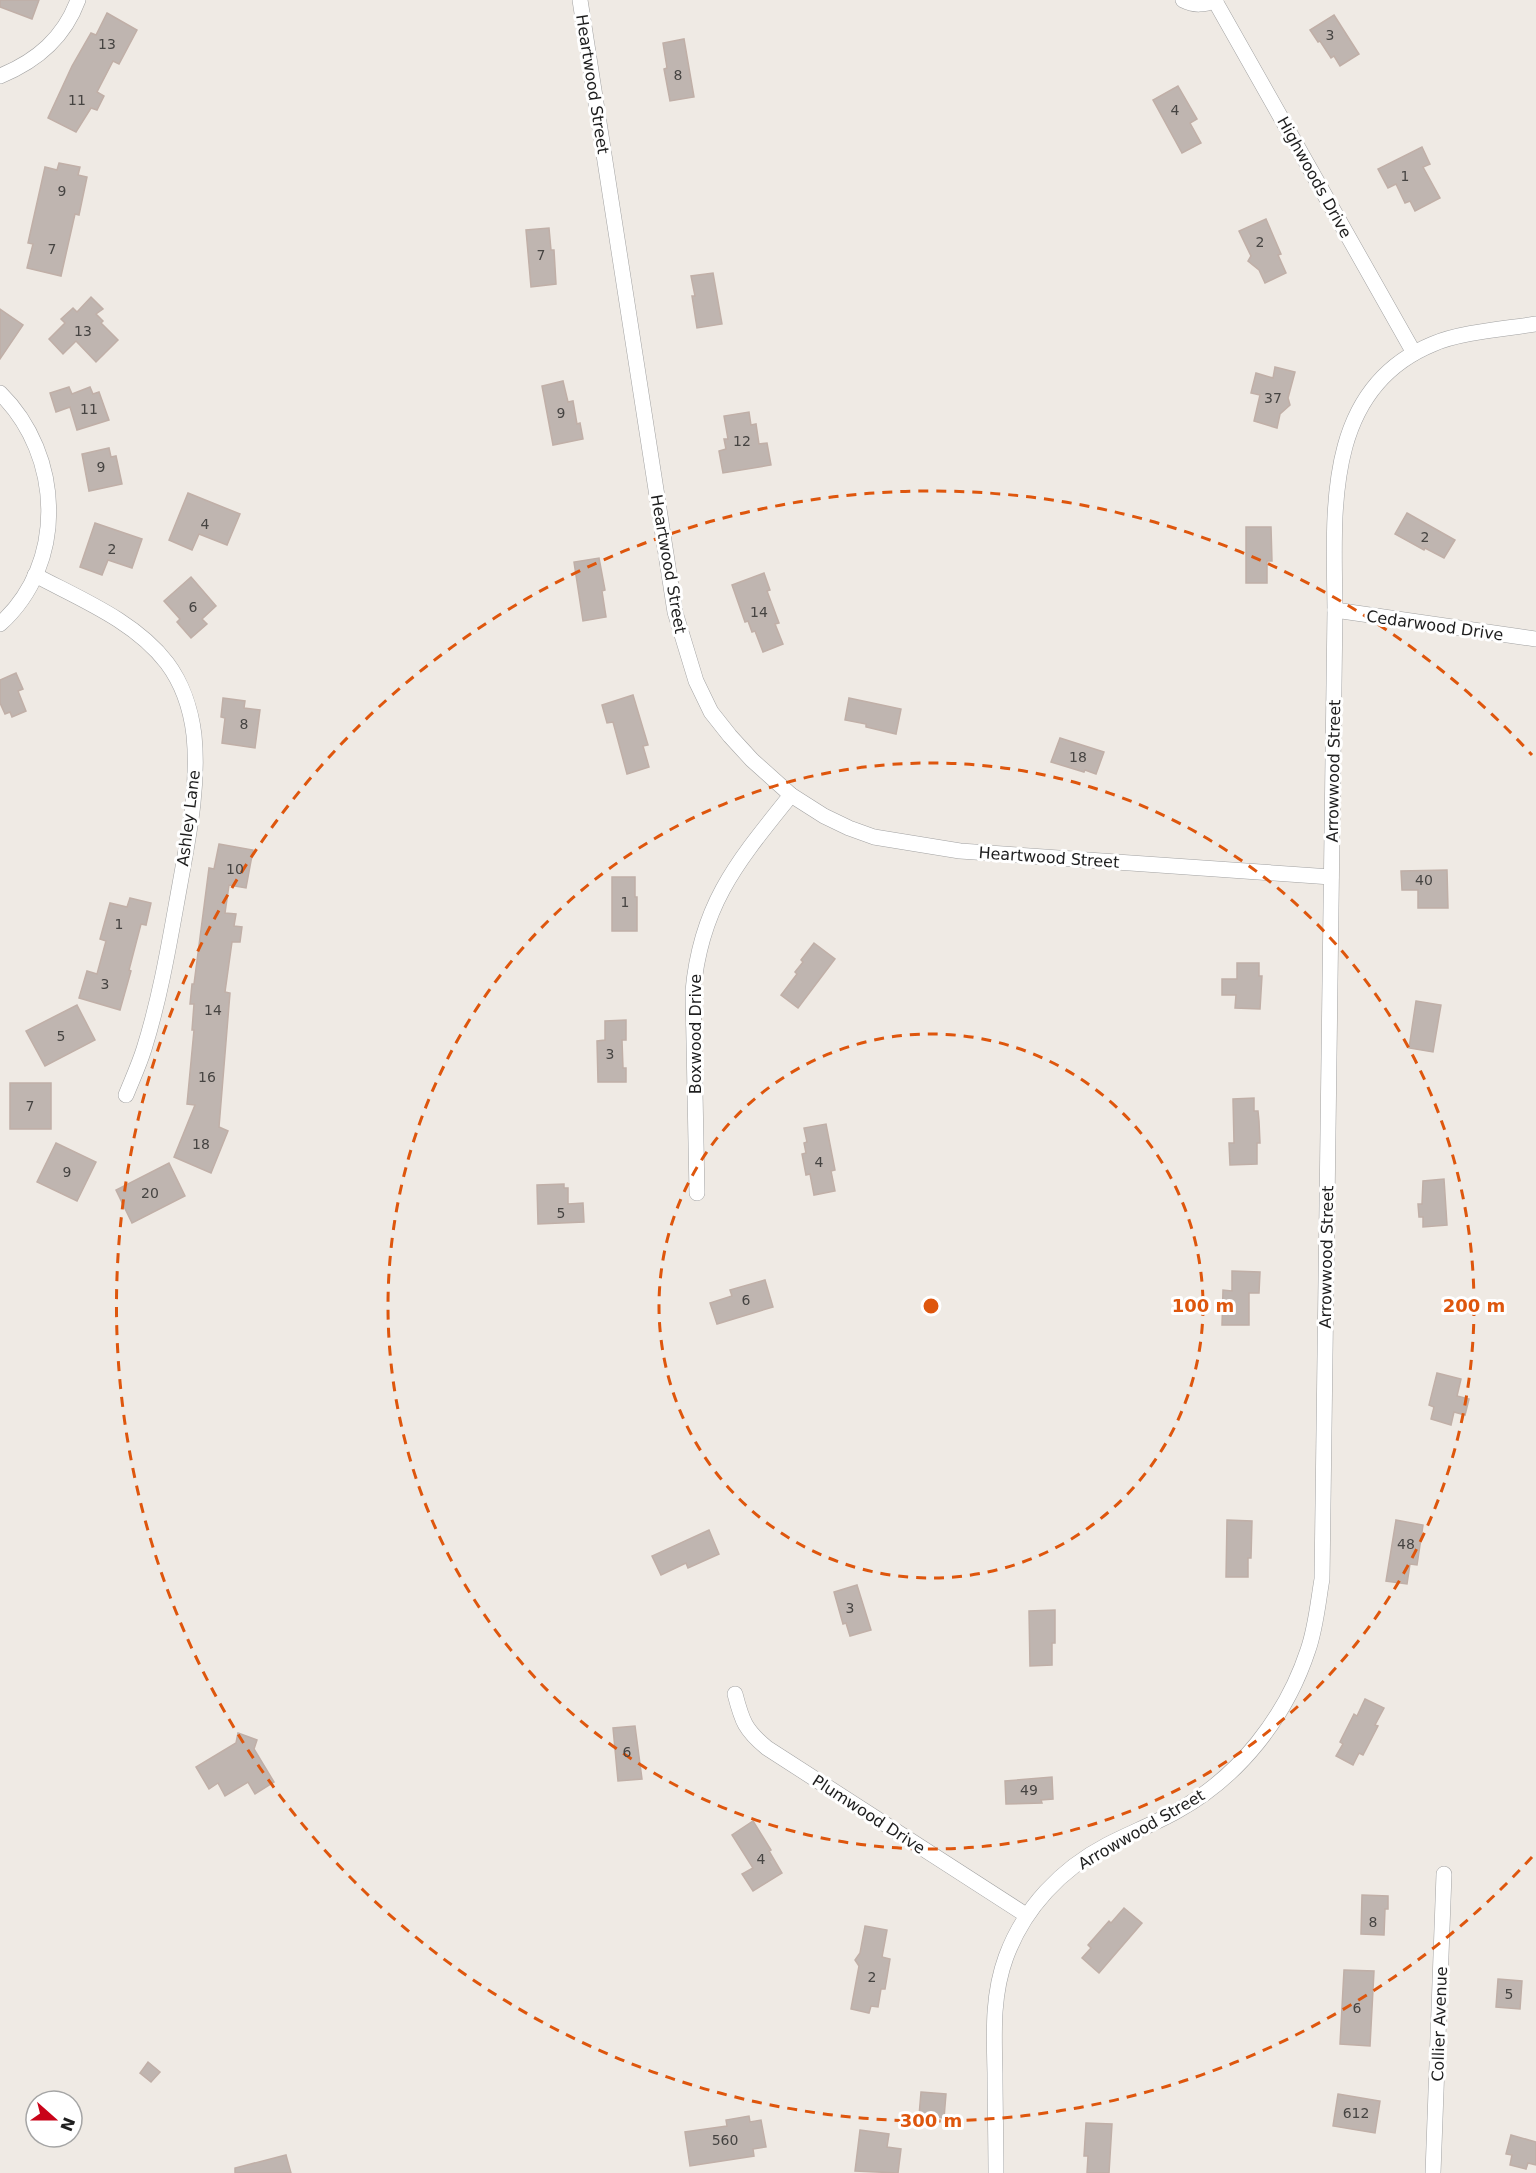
<svg xmlns="http://www.w3.org/2000/svg" width="1536" height="2173" viewBox="0 0 1536 2173" font-family="'DejaVu Sans',sans-serif">
	<rect width="100%" height="100%" fill="#efeae4"/>
	<g fill="#bfb5b0" stroke="#c0afa7" stroke-width="1.5">
		<polygon points="0,0 39,0 32,19 0,7"/>
		<polygon points="107,13 137,30 119,64 113,61 97,92 104,96 97,110 91,108 76,132 48,118 72,66 91,33 96,35"/>
		<polygon points="1334,15 1359,54 1340,66 1334,56 1331,58 1320,41 1318,42 1310,30"/>
		<polygon points="684,39 694,97 670,101 664,69 667,68 663,43"/>
		<polygon points="1178,86 1197,119 1190,123 1201,143 1182,153 1153,100"/>
		<polygon points="1422,147 1430,164 1423,167 1440,198 1415,211 1410,201 1405,203 1396,184 1388,188 1378,169"/>
		<polygon points="59,163 80,167 78,175 87,177 79,215 75,214 61,276 27,268 33,244 28,243 45,167 57,170"/>
		<polygon points="1266,219 1281,254 1278,255 1286,273 1265,283 1259,270 1248,261 1251,256 1239,231"/>
		<polygon points="549,228 551,250 554,250 556,284 531,287 526,230"/>
		<polygon points="713,273 722,324 697,328 692,296 695,296 691,276"/>
		<polygon points="91,297 103,309 96,314 103,321 101,323 118,340 96,362 76,341 63,354 49,339 65,323 61,319 73,308 77,312"/>
		<polygon points="0,309 23,325 0,359"/>
		<polygon points="1275,367 1295,372 1288,398 1290,405 1280,414 1277,428 1254,421 1260,395 1251,393 1256,373 1273,378"/>
		<polygon points="563,381 568,402 573,401 577,424 580,423 583,439 553,445 542,386"/>
		<polygon points="69,387 72,394 90,387 93,394 99,392 109,420 77,430 70,407 56,412 50,393"/>
		<polygon points="749,412 751,425 756,424 759,444 767,443 771,465 723,473 719,451 726,449 724,439 728,439 724,416"/>
		<polygon points="109,448 111,457 116,456 122,484 89,491 82,454"/>
		<polygon points="188,493 240,514 227,545 199,534 192,550 169,540"/>
		<polygon points="1407,513 1455,540 1444,558 1425,548 1424,550 1395,534"/>
		<polygon points="95,523 142,539 132,568 108,560 102,575 80,567"/>
		<polygon points="1246,527 1271,527 1272,561 1267,561 1267,583 1246,583"/>
		<polygon points="599,558 605,590 602,591 606,617 583,621 574,562"/>
		<polygon points="764,573 770,590 767,591 779,623 775,624 783,644 763,652 755,631 752,632 748,621 745,622 732,585"/>
		<polygon points="191,577 216,606 202,619 207,624 191,638 177,622 180,619 164,601"/>
		<polygon points="16,673 23,689 18,691 26,711 12,717 10,712 5,714 0,703 0,680"/>
		<polygon points="633,695 648,745 643,746 649,767 627,774 613,722 607,723 602,705"/>
		<polygon points="223,698 245,701 244,708 260,710 255,748 222,743 225,718 221,717"/>
		<polygon points="849,698 901,709 896,734 866,727 866,724 845,720"/>
		<polygon points="1060,738 1104,752 1096,774 1085,770 1084,772 1051,762"/>
		<polygon points="219,844 253,850 246,888 229,885 225,913 236,914 234,926 242,927 240,942 232,942 225,992 230,993 219,1127 228,1131 211,1173 174,1157 195,1105 187,1104 194,1030 192,1030 194,1004 190,1004 192,984 194,984 209,868 214,869"/>
		<polygon points="1447,870 1448,908 1418,908 1418,890 1402,890 1401,871"/>
		<polygon points="612,877 635,877 635,897 637,897 637,931 612,931"/>
		<polygon points="130,898 151,903 146,925 141,924 129,970 131,971 120,1010 79,998 87,971 97,974 106,941 100,939 110,903 127,907"/>
		<polygon points="814,943 835,959 798,1008 781,995 797,974 795,972 803,962 801,960"/>
		<polygon points="1237,963 1259,963 1259,976 1262,976 1260,1009 1235,1008 1236,995 1222,995 1222,979 1237,979"/>
		<polygon points="1416,1001 1441,1005 1433,1052 1409,1048"/>
		<polygon points="77,1005 95,1040 45,1066 26,1031"/>
		<polygon points="626,1020 626,1040 622,1040 623,1068 626,1068 626,1082 598,1082 597,1041 605,1040 605,1021"/>
		<rect x="10" y="1083" width="41" height="46"/>
		<polygon points="1254,1098 1254,1111 1258,1111 1259,1121 1260,1143 1257,1143 1257,1164 1230,1165 1229,1143 1234,1143 1233,1099"/>
		<polygon points="826,1124 835,1170 831,1171 835,1191 814,1195 810,1174 806,1175 802,1154 806,1153 804,1143 807,1142 804,1128"/>
		<polygon points="56,1143 96,1162 77,1201 37,1182"/>
		<polygon points="169,1163 185,1196 132,1223 116,1190"/>
		<polygon points="1444,1179 1447,1225 1423,1227 1423,1217 1419,1217 1418,1204 1422,1204 1423,1181"/>
		<polygon points="564,1184 564,1188 568,1188 568,1204 583,1203 584,1222 538,1224 537,1185"/>
		<polygon points="1232,1271 1260,1272 1259,1293 1249,1293 1249,1325 1222,1325 1223,1290 1232,1291"/>
		<polygon points="765,1280 773,1307 717,1324 710,1303 732,1296 730,1290"/>
		<polygon points="1437,1373 1461,1379 1457,1396 1469,1399 1465,1415 1454,1412 1451,1425 1431,1419 1434,1407 1429,1405"/>
		<polygon points="1227,1520 1252,1521 1251,1558 1248,1558 1248,1577 1226,1577"/>
		<polygon points="1396,1520 1423,1525 1417,1565 1410,1564 1407,1584 1386,1581"/>
		<polygon points="709,1530 719,1554 688,1568 686,1563 661,1575 652,1556"/>
		<polygon points="857,1585 871,1630 850,1636 846,1623 843,1624 834,1592"/>
		<polygon points="1055,1610 1055,1643 1052,1643 1052,1665 1030,1666 1029,1611"/>
		<polygon points="1365,1699 1384,1708 1375,1725 1378,1726 1363,1755 1359,1753 1353,1765 1336,1756 1343,1744 1340,1742 1354,1714 1357,1716"/>
		<polygon points="635,1726 642,1779 618,1781 613,1728"/>
		<polygon points="238,1733 257,1740 254,1749 274,1782 255,1794 248,1782 225,1796 218,1783 209,1789 196,1767 236,1743"/>
		<polygon points="1052,1777 1053,1799 1041,1800 1042,1803 1006,1804 1005,1781"/>
		<polygon points="753,1821 771,1850 769,1851 782,1873 753,1891 742,1874 753,1868 732,1835"/>
		<polygon points="1362,1895 1388,1896 1388,1909 1385,1909 1384,1935 1361,1934"/>
		<polygon points="1124,1908 1142,1923 1099,1973 1082,1958 1091,1948 1088,1945 1109,1921 1111,1923"/>
		<polygon points="865,1926 887,1930 882,1957 890,1959 885,1989 881,1989 878,2007 871,2006 869,2013 851,2009 859,1966 855,1960 860,1953"/>
		<polygon points="1344,1970 1374,1971 1370,2046 1340,2044"/>
		<polygon points="1498,1979 1522,1981 1520,2009 1496,2007"/>
		<polygon points="148,2062 160,2072 151,2082 140,2073"/>
		<polygon points="921,2092 946,2094 944,2118 919,2116"/>
		<polygon points="1338,2094 1380,2101 1375,2133 1333,2126"/>
		<polygon points="749,2116 750,2122 761,2120 766,2147 753,2149 754,2156 690,2166 685,2132 727,2126 726,2120"/>
		<polygon points="1086,2123 1112,2124 1109,2173 1087,2173 1088,2156 1084,2156"/>
		<polygon points="860,2130 889,2134 887,2147 901,2149 898,2173 855,2171"/>
		<polygon points="1511,2135 1536,2142 1536,2165 1528,2163 1526,2169 1510,2165 1512,2155 1506,2154"/>
		<polygon points="286,2155 291,2173 235,2173 235,2168"/>
	</g>
	<g fill="none" stroke-linecap="round" stroke-linejoin="round">
		<defs>
			<g id="street">
				<polyline points="580,0 675,612 696,681 711,712 730,736 752,760 791,795 824,816 849,828 874,837 960,851 1331,877"/>
				<path d="M1183 0C1195 6 1204 5 1216 0"/>
				<polyline points="1215,1 1414,353"/>
				<path d="M0 76C37 61 64 38 78 0"/>
				<path d="M0 393C63 455 67 564 0 624"/>
				<path d="M35 575C80 599 135 621 167 663 182 683 191 710 194 735 199 785 189 834 180 884 170 939 161 995 144 1049 139 1065 132 1080 126 1095"/>
				<polyline points="1335,610 1536,639"/>
				<path d="M697 1193 693 991C701 903 739 860 791 795"/>
				<path d="M735 1694C742 1721 745 1730 767 1748L1026 1915"/>
				<path d="M996 2173C996 2140 995 2106 995 2073 994 2033 992 1995 1006 1957 1024 1908 1061 1869 1107 1845 1130 1833 1154 1824 1177 1811 1239 1777 1286 1717 1308 1650 1316 1627 1318 1602 1322 1579L1335 610C1334 512 1323 389 1433 344 1461 332 1505 329 1536 324"/>
				<polyline points="1433,2173 1444,1874"/>
			</g>
		</defs>
		<use href="#street" stroke="#a2a2a2" stroke-width="16"/>
		<use href="#street" stroke="#fff" stroke-width="15"/>
	</g>
	<g fill="none" stroke="#de560d" stroke-width="3" stroke-dasharray="10 8">
		<circle cx="931" cy="1306" r="272"/>
		<circle cx="931" cy="1306" r="543"/>
		<path d="M1532 1857A815 815 0 1 1 1532 755"/>
	</g>
	<g text-anchor="middle" stroke-width="6" stroke-linejoin="round" paint-order="stroke">
		<g font-size="14" fill="#464442">
			<text x="1330" y="40">3</text>
			<text x="107" y="49">13</text>
			<text x="678" y="80">8</text>
			<text x="77" y="105">11</text>
			<text x="1175" y="115">4</text>
			<text x="1405" y="181">1</text>
			<text x="62" y="196">9</text>
			<text x="1260" y="247">2</text>
			<text x="52" y="254">7</text>
			<text x="541" y="260">7</text>
			<text x="83" y="336">13</text>
			<text x="1273" y="403">37</text>
			<text x="89" y="414">11</text>
			<text x="561" y="418">9</text>
			<text x="742" y="446">12</text>
			<text x="101" y="472">9</text>
			<text x="205" y="529">4</text>
			<text x="1425" y="542">2</text>
			<text x="112" y="554">2</text>
			<text x="193" y="612">6</text>
			<text x="759" y="617">14</text>
			<text x="244" y="729">8</text>
			<text x="1078" y="762">18</text>
			<text x="235" y="874">10</text>
			<text x="1424" y="885">40</text>
			<text x="625" y="907">1</text>
			<text x="119" y="929">1</text>
			<text x="105" y="989">3</text>
			<text x="213" y="1015">14</text>
			<text x="61" y="1041">5</text>
			<text x="610" y="1059">3</text>
			<text x="207" y="1082">16</text>
			<text x="30" y="1111">7</text>
			<text x="201" y="1149">18</text>
			<text x="819" y="1167">4</text>
			<text x="67" y="1177">9</text>
			<text x="150" y="1198">20</text>
			<text x="561" y="1218">5</text>
			<text x="746" y="1305">6</text>
			<text x="1406" y="1549">48</text>
			<text x="850" y="1613">3</text>
			<text x="627" y="1757">6</text>
			<text x="1029" y="1795">49</text>
			<text x="761" y="1864">4</text>
			<text x="1373" y="1927">8</text>
			<text x="872" y="1982">2</text>
			<text x="1509" y="1999">5</text>
			<text x="1357" y="2013">6</text>
			<text x="1356" y="2118">612</text>
			<text x="725" y="2145">560</text>
		</g>
		<g font-size="16" fill="#1e1e1e" stroke="#fff">
			<text transform="translate(593 84) rotate(81)" y="6">Heartwood Street</text>
			<text transform="translate(1315 177) rotate(61)" y="6">Highwoods Drive</text>
			<text transform="translate(669 564) rotate(80)" y="6">Heartwood Street</text>
			<text transform="translate(1435 625) rotate(8)" y="6">Cedarwood Drive</text>
			<text transform="translate(1333 771) rotate(-89)" y="6">Arrowwood Street</text>
			<text transform="translate(188 818) rotate(-83)" y="6">Ashley Lane</text>
			<text transform="translate(1049 857) rotate(4)" y="6">Heartwood Street</text>
			<text transform="translate(695 1034) rotate(-90)" y="6">Boxwood Drive</text>
			<text transform="translate(1326 1257) rotate(-89)" y="6">Arrowwood Street</text>
			<text transform="translate(869 1814) rotate(33)" y="6">Plumwood Drive</text>
			<text transform="translate(1141 1829) rotate(-30)" y="6">Arrowwood Street</text>
			<text transform="translate(1439 2024) rotate(-88)" y="6">Collier Avenue</text>
		</g>
	</g>
	<circle cx="931" cy="1306" r="9" fill="#de560d" stroke="#fff" stroke-width="3"/>
	<g font-size="18" text-anchor="middle" font-weight="bold" fill="#de560d" stroke="#fff" stroke-width="6" stroke-linejoin="round" paint-order="stroke">
		<text x="1203" y="1312">100 m</text>
		<text x="1474" y="1312">200 m</text>
		<text x="931" y="2127">300 m</text>
	</g>
	<g transform="translate(54 2119) rotate(111)"><circle r="28" fill="#ffffff" stroke="#a5a5a5" stroke-width="1.5"/>
	<path d="M0-4.5L10 22L0 15L-10 22Z" fill="#c90319"/>
	<text y="-9" font-size="16" font-weight="bold" text-anchor="middle" fill="#1e1e1e">N</text>
	</g>
</svg>
